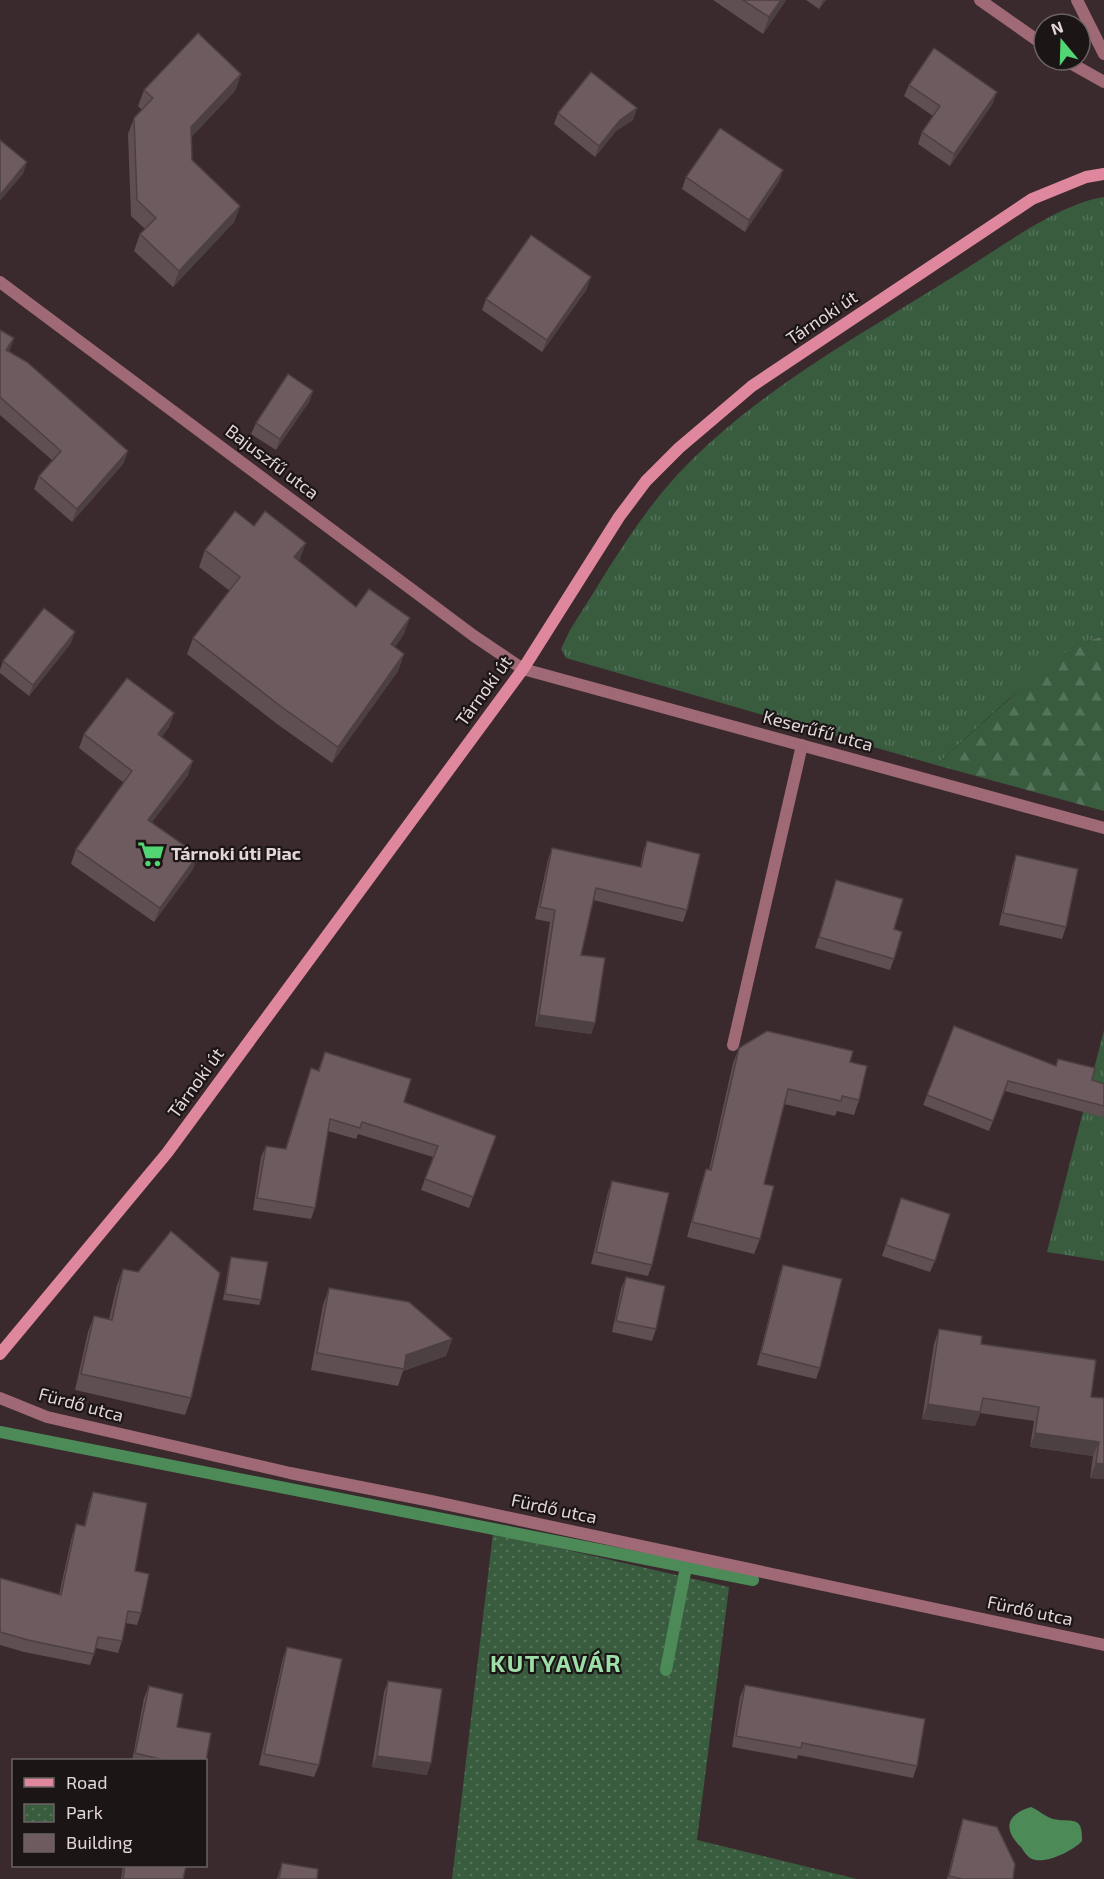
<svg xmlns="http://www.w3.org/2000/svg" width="1104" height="1879" viewBox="0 0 1104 1879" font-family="'Exo 2',sans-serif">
	<defs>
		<pattern id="grass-tufts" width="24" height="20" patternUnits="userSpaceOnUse" patternTransform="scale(1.5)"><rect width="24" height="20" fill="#395c3f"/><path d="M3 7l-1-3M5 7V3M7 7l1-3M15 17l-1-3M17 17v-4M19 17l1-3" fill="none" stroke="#55735a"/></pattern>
		<pattern id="forest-firs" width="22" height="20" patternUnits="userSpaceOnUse" patternTransform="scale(1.5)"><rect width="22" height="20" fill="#395c3f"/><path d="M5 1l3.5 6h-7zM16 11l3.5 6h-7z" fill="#55735a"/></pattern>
		<pattern id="park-dots" width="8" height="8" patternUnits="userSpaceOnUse" patternTransform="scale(1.5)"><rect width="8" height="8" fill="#395c3f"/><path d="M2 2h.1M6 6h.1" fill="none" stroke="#55735a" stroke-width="1.8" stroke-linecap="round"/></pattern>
	</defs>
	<rect width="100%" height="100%" fill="#3a2a2d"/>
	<g fill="url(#grass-tufts)">
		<path d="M1104 197V636L1087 641 1012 696 936 765 566 658 561 649 570 630C604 577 636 519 679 473 757 390 861 335 956 275 997 250 1057 204 1104 197Z"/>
		<polygon points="1104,1030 1104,1261 1047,1252"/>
	</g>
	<polygon fill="url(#forest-firs)" points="1104,636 1104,811 936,765 1057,656 1087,641"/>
	<polygon fill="url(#park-dots)" points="493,1533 729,1587 697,1840 857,1879 452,1879"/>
	<path fill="#4c8a58" d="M1031 1807C1038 1810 1046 1817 1053 1819 1071 1823 1083 1814 1082 1841 1073 1851 1043 1866 1030 1858 1027 1856 1023 1850 1021 1847 1002 1829 1007 1814 1031 1807Z"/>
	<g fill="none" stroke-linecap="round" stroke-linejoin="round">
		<g stroke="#4c8a58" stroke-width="12">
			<polyline points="0,1432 753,1580"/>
			<polyline points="666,1670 686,1567"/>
		</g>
		<polyline stroke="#9f6975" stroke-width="12" points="733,1045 802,745"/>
		<g stroke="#9f6975" stroke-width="12">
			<polyline points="980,0 1044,45"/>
			<polyline points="1077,0 1104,54"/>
			<polyline points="1065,60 1104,82"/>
			<polyline points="0,282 474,636 523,669 1104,828"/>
			<polyline points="0,1398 47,1417 290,1473 431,1501 1104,1645"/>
		</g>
		<polyline stroke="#df889d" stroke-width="12" points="0,1354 167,1153 523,669 619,517 646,481 679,448 752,386 1032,199 1086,177 1104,174"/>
	</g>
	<g fill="#5f4e52">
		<polygon points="713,0 786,0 763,34"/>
		<polygon points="806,0 826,0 819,9"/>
		<polygon points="241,74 235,91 191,137 192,160 240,206 234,222 173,287 134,251 140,234 145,229 131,216 128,134 134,118 142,110 138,106 144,90"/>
		<polygon points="909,85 993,103 950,166 918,144 922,132 933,116 904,96"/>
		<polygon points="637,108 633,120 616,131 595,157 554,124 558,113"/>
		<polygon points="783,170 779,181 745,232 682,189 686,177"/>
		<polygon points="587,289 542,352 482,310 486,299"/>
		<polygon points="0,330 14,338 9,351 128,451 123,464 72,522 34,489 39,476 52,460 0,415"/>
		<polygon points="313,391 309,402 276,450 251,434 256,423"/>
		<polygon points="254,526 300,559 299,561 356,607 404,634 395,647 404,654 398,671 332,763 277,724 187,654 193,638 230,591 199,567 205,550"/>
		<polygon points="71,643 29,696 0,673 0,670 3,661"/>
		<polygon points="174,713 169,727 161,737 188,775 152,822 193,869 154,922 71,864 76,849 124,783 79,748 84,734"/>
		<polygon points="647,841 687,910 683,922 593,900 581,955 595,1023 591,1034 535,1026 550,922 535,919 548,860 552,848 640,867 643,852"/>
		<polygon points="1016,855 1066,927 1062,939 999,925 1012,867"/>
		<polygon points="836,880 894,929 894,959 890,970 815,948"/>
		<polygon points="954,1026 1056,1066 1058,1059 1092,1080 1104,1084 1104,1111 1102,1117 1005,1091 989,1131 923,1105"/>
		<polygon points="739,1048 850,1062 859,1100 854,1115 837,1111 835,1116 784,1104 764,1184 760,1239 754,1254 687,1237 701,1184 706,1169 709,1170 733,1063"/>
		<polygon points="325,1052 404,1102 496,1136 469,1208 421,1190 433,1157 358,1134 356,1139 328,1131 315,1208 311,1219 253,1210 261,1157 266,1146 285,1149 311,1068 318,1070"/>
		<polygon points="612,1181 652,1265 648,1276 591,1264 608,1192"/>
		<polygon points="897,1210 935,1261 930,1272 882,1256"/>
		<polygon points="231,1257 261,1300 259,1305 223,1300 229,1263"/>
		<polygon points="783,1265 820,1368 816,1379 757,1365 779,1276"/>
		<polygon points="123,1269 138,1272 191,1398 185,1415 75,1390 88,1332 94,1316 109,1319 117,1285"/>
		<polygon points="626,1277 656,1329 652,1341 612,1332 621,1289"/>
		<polygon points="329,1288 452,1339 446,1356 403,1371 398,1386 311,1370 323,1305"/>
		<polygon points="939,1329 981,1344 1091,1397 1104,1479 1090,1478 1093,1456 1030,1447 1034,1421 980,1413 975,1426 922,1419 934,1344"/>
		<polygon points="93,1492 135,1571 141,1613 137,1625 125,1623 122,1641 118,1653 96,1648 90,1665 24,1652 0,1645 0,1578 59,1595 72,1536 76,1524 84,1526 89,1503"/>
		<polygon points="287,1647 319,1765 314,1777 259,1765 283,1658"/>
		<polygon points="388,1681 427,1775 372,1767 384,1692"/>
		<polygon points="745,1685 917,1766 913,1778 798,1755 797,1759 732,1747 740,1697"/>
		<polygon points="149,1686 177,1727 206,1761 132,1761 144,1698"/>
		<polygon points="963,1819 1013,1879 947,1879 959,1831"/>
		<polygon points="282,1863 317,1879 277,1879"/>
		<polygon points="123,1866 186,1866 183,1879 121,1879"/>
	</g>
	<g fill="#4d4042">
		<polygon points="781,0 786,0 763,34 769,17"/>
		<polygon points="823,0 826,0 819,9"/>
		<polygon points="241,74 235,91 185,144 191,127"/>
		<polygon points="997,92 993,103 950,166 954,154"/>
		<polygon points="637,108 633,120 616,131 595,157 599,146 620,120"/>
		<polygon points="27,162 23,174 0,201 0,195"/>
		<polygon points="783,170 779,181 745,232 749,220"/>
		<polygon points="240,206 234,222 173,287 179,271"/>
		<polygon points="591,277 587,289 542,352 547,340"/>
		<polygon points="14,338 9,352 6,350"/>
		<polygon points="313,391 309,402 276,450 280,439"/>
		<polygon points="128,451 123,464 72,522 77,509"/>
		<polygon points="306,543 300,559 288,574 294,557"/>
		<polygon points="410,618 404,634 385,661 391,644"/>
		<polygon points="75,632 71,643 29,696 33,685"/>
		<polygon points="404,654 398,671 332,763 338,747"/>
		<polygon points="174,713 169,727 153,749 158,734"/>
		<polygon points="193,761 188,775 143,834 148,820"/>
		<polygon points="198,855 193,869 154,922 160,908"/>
		<polygon points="539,1015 595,1023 591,1034 535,1026"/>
		<polygon points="452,1339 446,1356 403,1371 406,1355"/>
		<polygon points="928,1404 980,1412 975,1426 922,1419"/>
		<polygon points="1035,1433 1099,1442 1093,1456 1030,1447"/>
		<polygon points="1096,1463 1104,1464 1104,1479 1090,1478"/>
		<polygon points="377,1756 431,1763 427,1775 372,1767"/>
	</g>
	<g fill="#6e5b5f" stroke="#4d4042" stroke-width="1.5">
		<polygon points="743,0 781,0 769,17"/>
		<polygon points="198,33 241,74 191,127 192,160 240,206 179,271 140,234 156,218 137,200 134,118 153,98 144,90"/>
		<polygon points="934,48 997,92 954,154 922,132 940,106 909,85"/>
		<polygon points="591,72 637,108 620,120 599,146 558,113"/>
		<polygon points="720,128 783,170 749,220 686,177"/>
		<polygon points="0,140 27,162 0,195"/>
		<polygon points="531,235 591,277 547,340 486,299"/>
		<polygon points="0,330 14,338 6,350 27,362 128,451 77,509 39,476 61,451 0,397"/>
		<polygon points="288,374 313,391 280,439 256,423"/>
		<polygon points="235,511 254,526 265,511 306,543 294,557 356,607 369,589 410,618 391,644 404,654 338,747 283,708 193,638 240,577 205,550"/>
		<polygon points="44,608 75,632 33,685 3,661"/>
		<polygon points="127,678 174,713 158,734 193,761 148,820 198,855 160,908 76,849 132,771 84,734"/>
		<polygon points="647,841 700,854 687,910 596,888 581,955 605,958 595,1023 539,1015 555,910 540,907 552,848 641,867"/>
		<polygon points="1016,855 1078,869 1066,927 1003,913"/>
		<polygon points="836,880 903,899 894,929 902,932 894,959 819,937"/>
		<polygon points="954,1026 1056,1066 1058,1059 1095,1068 1092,1080 1104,1084 1104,1106 1008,1081 993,1121 927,1095"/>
		<polygon points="767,1031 853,1051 850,1062 867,1066 859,1100 842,1096 841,1101 788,1089 764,1184 774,1186 760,1239 692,1222 706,1169 711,1170 739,1048"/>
		<polygon points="325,1052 411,1079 404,1102 496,1136 473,1197 425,1179 438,1146 362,1122 360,1128 330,1119 315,1208 257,1198 266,1146 286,1149 311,1068 319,1071"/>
		<polygon points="612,1181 669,1193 652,1265 596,1252"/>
		<polygon points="901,1198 950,1214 935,1261 886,1245"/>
		<polygon points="171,1231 220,1273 191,1398 81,1374 94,1316 112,1320 123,1269 138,1272"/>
		<polygon points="231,1257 268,1262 261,1300 225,1294"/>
		<polygon points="783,1265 842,1279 820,1368 761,1353"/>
		<polygon points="626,1277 665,1286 656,1329 616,1321"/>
		<polygon points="329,1288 409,1302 452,1339 406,1355 404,1369 317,1353"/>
		<polygon points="939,1329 982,1336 981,1344 1096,1360 1091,1397 1104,1398 1104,1464 1096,1463 1099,1442 1035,1433 1039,1407 983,1398 980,1412 928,1404"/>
		<polygon points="93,1492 147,1503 135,1571 149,1574 141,1613 128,1611 122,1641 98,1637 94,1654 28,1640 0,1632 0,1578 61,1595 76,1524 85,1526"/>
		<polygon points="287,1647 342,1659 319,1765 264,1754"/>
		<polygon points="388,1681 442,1689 431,1763 377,1756"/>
		<polygon points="745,1685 925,1719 917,1766 802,1743 801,1748 736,1736"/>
		<polygon points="149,1686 183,1694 177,1727 211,1733 206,1761 168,1761 135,1753"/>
		<polygon points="963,1819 997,1827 1015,1864 1013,1879 962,1879 949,1876"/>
		<polygon points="282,1863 318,1869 317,1879 279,1879"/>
		<polygon points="125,1866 186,1866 183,1879 123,1879"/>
	</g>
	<defs>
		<symbol id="supermarket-bare" viewBox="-9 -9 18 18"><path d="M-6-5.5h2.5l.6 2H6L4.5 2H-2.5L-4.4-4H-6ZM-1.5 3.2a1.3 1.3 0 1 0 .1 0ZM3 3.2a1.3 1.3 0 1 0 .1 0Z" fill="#52d673" stroke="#1c1516" stroke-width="2.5" paint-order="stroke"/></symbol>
	</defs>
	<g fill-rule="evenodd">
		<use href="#supermarket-bare" x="132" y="835" width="38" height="38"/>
	</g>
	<g text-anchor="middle" stroke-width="4.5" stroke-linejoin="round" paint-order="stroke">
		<g font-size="18" fill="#e2d6d9" stroke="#1c1516">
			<text transform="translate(822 318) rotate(-34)" y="6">Tárnoki út</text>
			<text transform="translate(272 462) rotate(37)" y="6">Bajuszfű utca</text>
			<text transform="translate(484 691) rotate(-54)" y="6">Tárnoki út</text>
			<text transform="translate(818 731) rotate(15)" y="6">Keserűfű utca</text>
			<text transform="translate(196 1083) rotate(-54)" y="6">Tárnoki út</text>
			<text transform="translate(81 1405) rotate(15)" y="6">Fürdő utca</text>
			<text transform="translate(554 1509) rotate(12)" y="6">Fürdő utca</text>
			<text transform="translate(1030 1611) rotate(12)" y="6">Fürdő utca</text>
		</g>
		<g font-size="18" font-weight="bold" fill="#e2d6d9" stroke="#1c1516" text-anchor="start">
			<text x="171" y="860">Tárnoki úti Piac</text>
		</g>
		<g font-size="24" font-weight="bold" letter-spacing="1.5" fill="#9edfa8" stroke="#1c1516">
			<text x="556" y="1672">KUTYAVÁR</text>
		</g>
	</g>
	<rect x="12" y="1759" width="195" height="108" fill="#1c1516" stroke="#6b6264" stroke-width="1.5"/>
	<rect x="24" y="1778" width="30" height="9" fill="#df889d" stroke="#6b6264" stroke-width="1.5"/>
	<text x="66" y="1789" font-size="18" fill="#e2d6d9">Road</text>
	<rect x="24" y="1804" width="30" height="18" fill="url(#park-dots)" stroke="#6b6264" stroke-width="1.5"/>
	<text x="66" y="1819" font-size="18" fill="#e2d6d9">Park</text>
	<rect x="24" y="1834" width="30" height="18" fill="#6e5b5f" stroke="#6b6264" stroke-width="1.5"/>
	<text x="66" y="1849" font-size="18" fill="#e2d6d9">Building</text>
	<g transform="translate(1062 42) rotate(341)"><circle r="28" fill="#1c1516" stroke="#6b6264" stroke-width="1.5"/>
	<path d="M0-4.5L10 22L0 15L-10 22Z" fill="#52d673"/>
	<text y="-9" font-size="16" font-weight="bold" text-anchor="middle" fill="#e2d6d9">N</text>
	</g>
</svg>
